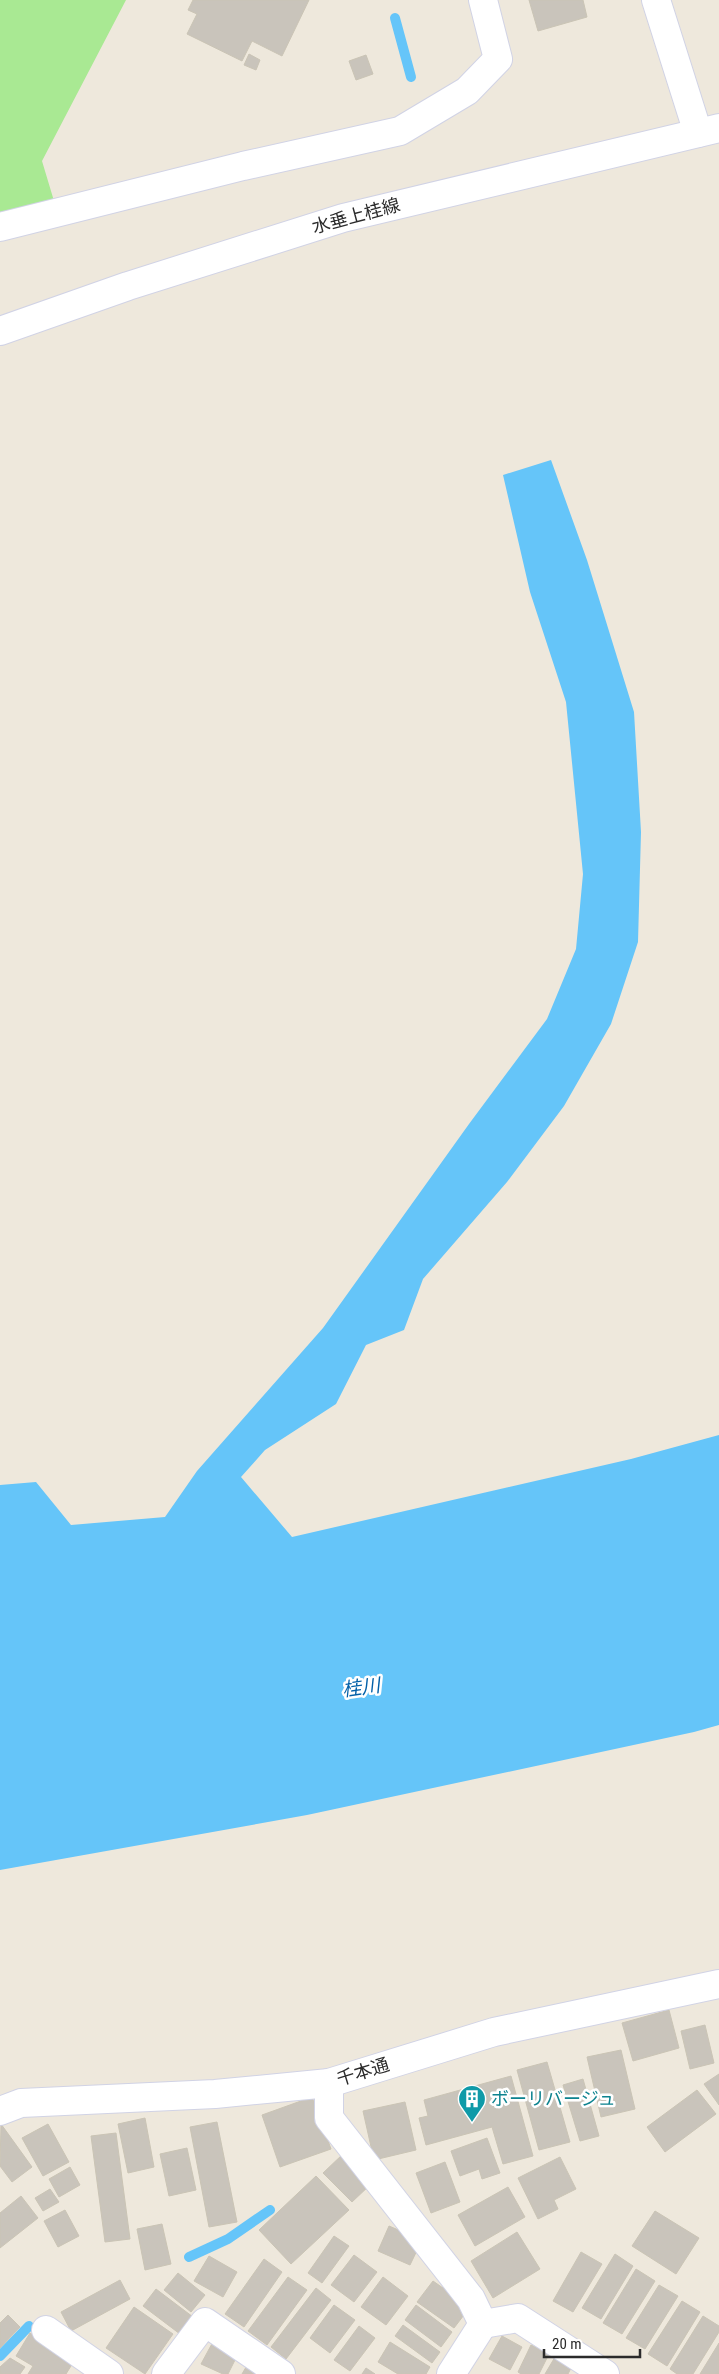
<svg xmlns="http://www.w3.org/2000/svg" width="719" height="2374" viewBox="0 0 719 2374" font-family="'Roboto Condensed','Noto Sans JP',sans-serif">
	<rect width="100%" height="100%" fill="#eee8dc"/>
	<polygon fill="#a9e993" points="0,0 126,0 42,161 54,201 0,212"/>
	<polygon fill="#65c5f9" points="551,460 587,560 634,712 641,832 638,942 611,1024 564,1106 507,1182 423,1279 404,1330 366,1345 336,1404 265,1450 241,1477 292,1537 631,1459 719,1435 719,1725 694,1732 307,1815 0,1870 0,1485 36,1482 71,1525 165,1517 197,1471 323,1328 469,1124 547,1019 576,949 583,874 566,702 530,592 503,475"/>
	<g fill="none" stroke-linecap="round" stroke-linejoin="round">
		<g stroke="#65c5f9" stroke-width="10">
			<polyline points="395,18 411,77"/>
			<polyline points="189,2257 228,2239 270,2210"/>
			<polyline points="0,2356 29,2326"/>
		</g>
	</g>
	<g fill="#c9c4bb" stroke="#cac4b5">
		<polygon points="193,0 309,0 282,56 252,41 242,61 187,34 197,14 188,10"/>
		<polygon points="529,0 583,0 587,17 538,31"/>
		<polygon points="249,54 260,60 256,70 244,65"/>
		<polygon points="366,55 373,74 356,80 349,61"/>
		<polygon points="669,2010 679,2048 633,2061 622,2023"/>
		<polygon points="705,2025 714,2063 690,2069 681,2031"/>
		<polygon points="621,2050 635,2109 601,2117 587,2057"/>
		<polygon points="547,2062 570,2142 539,2150 517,2070"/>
		<polygon points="719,2074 719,2105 704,2084"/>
		<polygon points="511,2076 533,2156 503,2164 492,2127 426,2145 419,2118 428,2116 424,2100"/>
		<polygon points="583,2079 599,2136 580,2141 563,2085"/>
		<polygon points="697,2090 716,2114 665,2152 647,2127"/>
		<polygon points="312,2097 331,2149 280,2167 262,2115"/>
		<polygon points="405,2102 416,2150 374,2160 363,2111"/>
		<polygon points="145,2118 154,2167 128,2173 118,2124"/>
		<polygon points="217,2122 237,2222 209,2227 190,2127"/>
		<polygon points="1,2124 32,2167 12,2182 0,2166"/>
		<polygon points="48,2124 69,2162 43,2176 22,2138"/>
		<polygon points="116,2133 130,2239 105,2242 91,2136"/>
		<polygon points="487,2138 500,2173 482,2179 479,2169 460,2176 451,2151"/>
		<polygon points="187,2148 196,2190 169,2196 160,2154"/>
		<polygon points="343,2154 371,2184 352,2202 323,2173"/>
		<polygon points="560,2157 576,2189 554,2200 558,2209 538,2219 518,2178"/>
		<polygon points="445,2162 460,2202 431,2213 416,2173"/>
		<polygon points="70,2167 80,2185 59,2197 49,2179"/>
		<polygon points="316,2176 349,2210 291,2264 259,2230"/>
		<polygon points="508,2187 525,2217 475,2246 458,2215"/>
		<polygon points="50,2189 59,2202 43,2211 35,2198"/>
		<polygon points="21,2196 38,2218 0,2248 0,2213"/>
		<polygon points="65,2210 79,2236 58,2247 44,2221"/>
		<polygon points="655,2211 699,2238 676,2274 632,2246"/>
		<polygon points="162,2224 171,2264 145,2270 137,2229"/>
		<polygon points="389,2226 422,2240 410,2265 378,2251"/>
		<polygon points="517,2232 540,2269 493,2298 471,2261"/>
		<polygon points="334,2236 349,2246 322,2283 308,2273"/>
		<polygon points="581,2252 602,2264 573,2312 553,2301"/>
		<polygon points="615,2254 633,2266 601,2319 582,2308"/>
		<polygon points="354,2255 377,2272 354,2302 331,2285"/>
		<polygon points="209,2256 237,2272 223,2297 194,2281"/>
		<polygon points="264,2259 282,2272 244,2327 225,2314"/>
		<polygon points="636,2269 655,2281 622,2334 603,2323"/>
		<polygon points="178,2273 205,2295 191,2312 164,2290"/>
		<polygon points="288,2277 307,2290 267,2345 248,2331"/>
		<polygon points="383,2277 408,2296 386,2325 361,2307"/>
		<polygon points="120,2280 130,2299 71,2331 61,2312"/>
		<polygon points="433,2281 470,2307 454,2328 417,2302"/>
		<polygon points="659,2285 678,2296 645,2349 626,2338"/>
		<polygon points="316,2288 331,2300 286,2359 271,2347"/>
		<polygon points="156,2289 193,2317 180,2334 143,2306"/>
		<polygon points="682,2301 700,2312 667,2366 648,2354"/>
		<polygon points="334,2305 355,2320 330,2353 310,2338"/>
		<polygon points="416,2305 452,2332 441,2347 405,2320"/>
		<polygon points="134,2307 173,2334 145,2374 106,2348"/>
		<polygon points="8,2315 20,2327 0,2348 0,2323"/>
		<polygon points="703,2316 719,2326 719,2332 693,2374 677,2374 670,2369"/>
		<polygon points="403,2325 440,2352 432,2363 395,2336"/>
		<polygon points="359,2326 375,2338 350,2371 334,2360"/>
		<polygon points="30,2333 74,2361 66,2374 28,2374 33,2366 16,2356"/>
		<polygon points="502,2336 522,2347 510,2370 489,2359"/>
		<polygon points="214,2340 239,2352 228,2374 223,2374 201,2364"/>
		<polygon points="390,2342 430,2367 426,2374 398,2374 378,2362"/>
		<polygon points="719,2343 719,2374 700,2374"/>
		<polygon points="531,2345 549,2354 539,2374 521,2374 518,2372"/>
		<polygon points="555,2357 572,2366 568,2374 545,2374"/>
		<polygon points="10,2358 25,2367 20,2374 0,2374 0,2367"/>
		<polygon points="249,2362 271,2374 242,2374"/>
		<polygon points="366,2368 375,2374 362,2374"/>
	</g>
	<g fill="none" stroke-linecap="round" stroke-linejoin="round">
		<defs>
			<g id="minor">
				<polyline points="0,227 243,166 400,131 467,91 498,59 483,0"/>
				<polyline points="329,2083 329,2118 471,2299 483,2324 451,2374"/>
				<polyline points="0,2111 21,2103 215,2094 329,2083 494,2032 719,1984"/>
				<polyline points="483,2324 518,2318 605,2374"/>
				<polyline points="46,2330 109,2374"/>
				<polyline points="166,2374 205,2322 281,2374"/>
			</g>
			<polyline id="tertiary" points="656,0 698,133"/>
			<polyline id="secondary" points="0,331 128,286 343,218 719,128"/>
		</defs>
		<use href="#minor" stroke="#d1d3e5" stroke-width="30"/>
		<use href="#tertiary" stroke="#d1d3e5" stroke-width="30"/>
		<use href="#secondary" stroke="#d1d3e5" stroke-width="30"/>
		<use href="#minor" stroke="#fff" stroke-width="28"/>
		<use href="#tertiary" stroke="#fff" stroke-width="28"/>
		<use href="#secondary" stroke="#fff" stroke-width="28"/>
	</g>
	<defs>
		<symbol id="building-pin" viewBox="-11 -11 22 30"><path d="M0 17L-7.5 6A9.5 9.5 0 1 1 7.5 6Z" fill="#0f9aa8" stroke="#fff"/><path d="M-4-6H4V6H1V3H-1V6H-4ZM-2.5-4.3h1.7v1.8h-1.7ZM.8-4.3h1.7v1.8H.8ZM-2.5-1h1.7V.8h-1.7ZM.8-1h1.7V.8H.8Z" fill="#fff"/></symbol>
	</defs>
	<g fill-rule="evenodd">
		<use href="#building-pin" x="456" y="2083" width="32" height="43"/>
	</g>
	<g text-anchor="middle" stroke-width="5" stroke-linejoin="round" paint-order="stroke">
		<g font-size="18" fill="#2b2b2b" stroke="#fff">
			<text transform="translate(356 216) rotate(-15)" y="6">水垂上桂線</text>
			<text transform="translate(363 2072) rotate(-17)" y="6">千本通</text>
		</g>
		<g font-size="18" fill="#0d838f" stroke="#fff" text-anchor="start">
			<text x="491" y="2105">ボーリバージュ</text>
		</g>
		<g font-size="19" font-style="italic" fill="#0260a8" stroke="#fff">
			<text transform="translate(361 1687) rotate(-8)" y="7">桂川</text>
		</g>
	</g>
	<path d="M544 2349v8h96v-8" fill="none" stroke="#2b2b2b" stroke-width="2.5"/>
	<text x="552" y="2349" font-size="15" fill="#2b2b2b" stroke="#ffffff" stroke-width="4" paint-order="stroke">20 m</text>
</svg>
